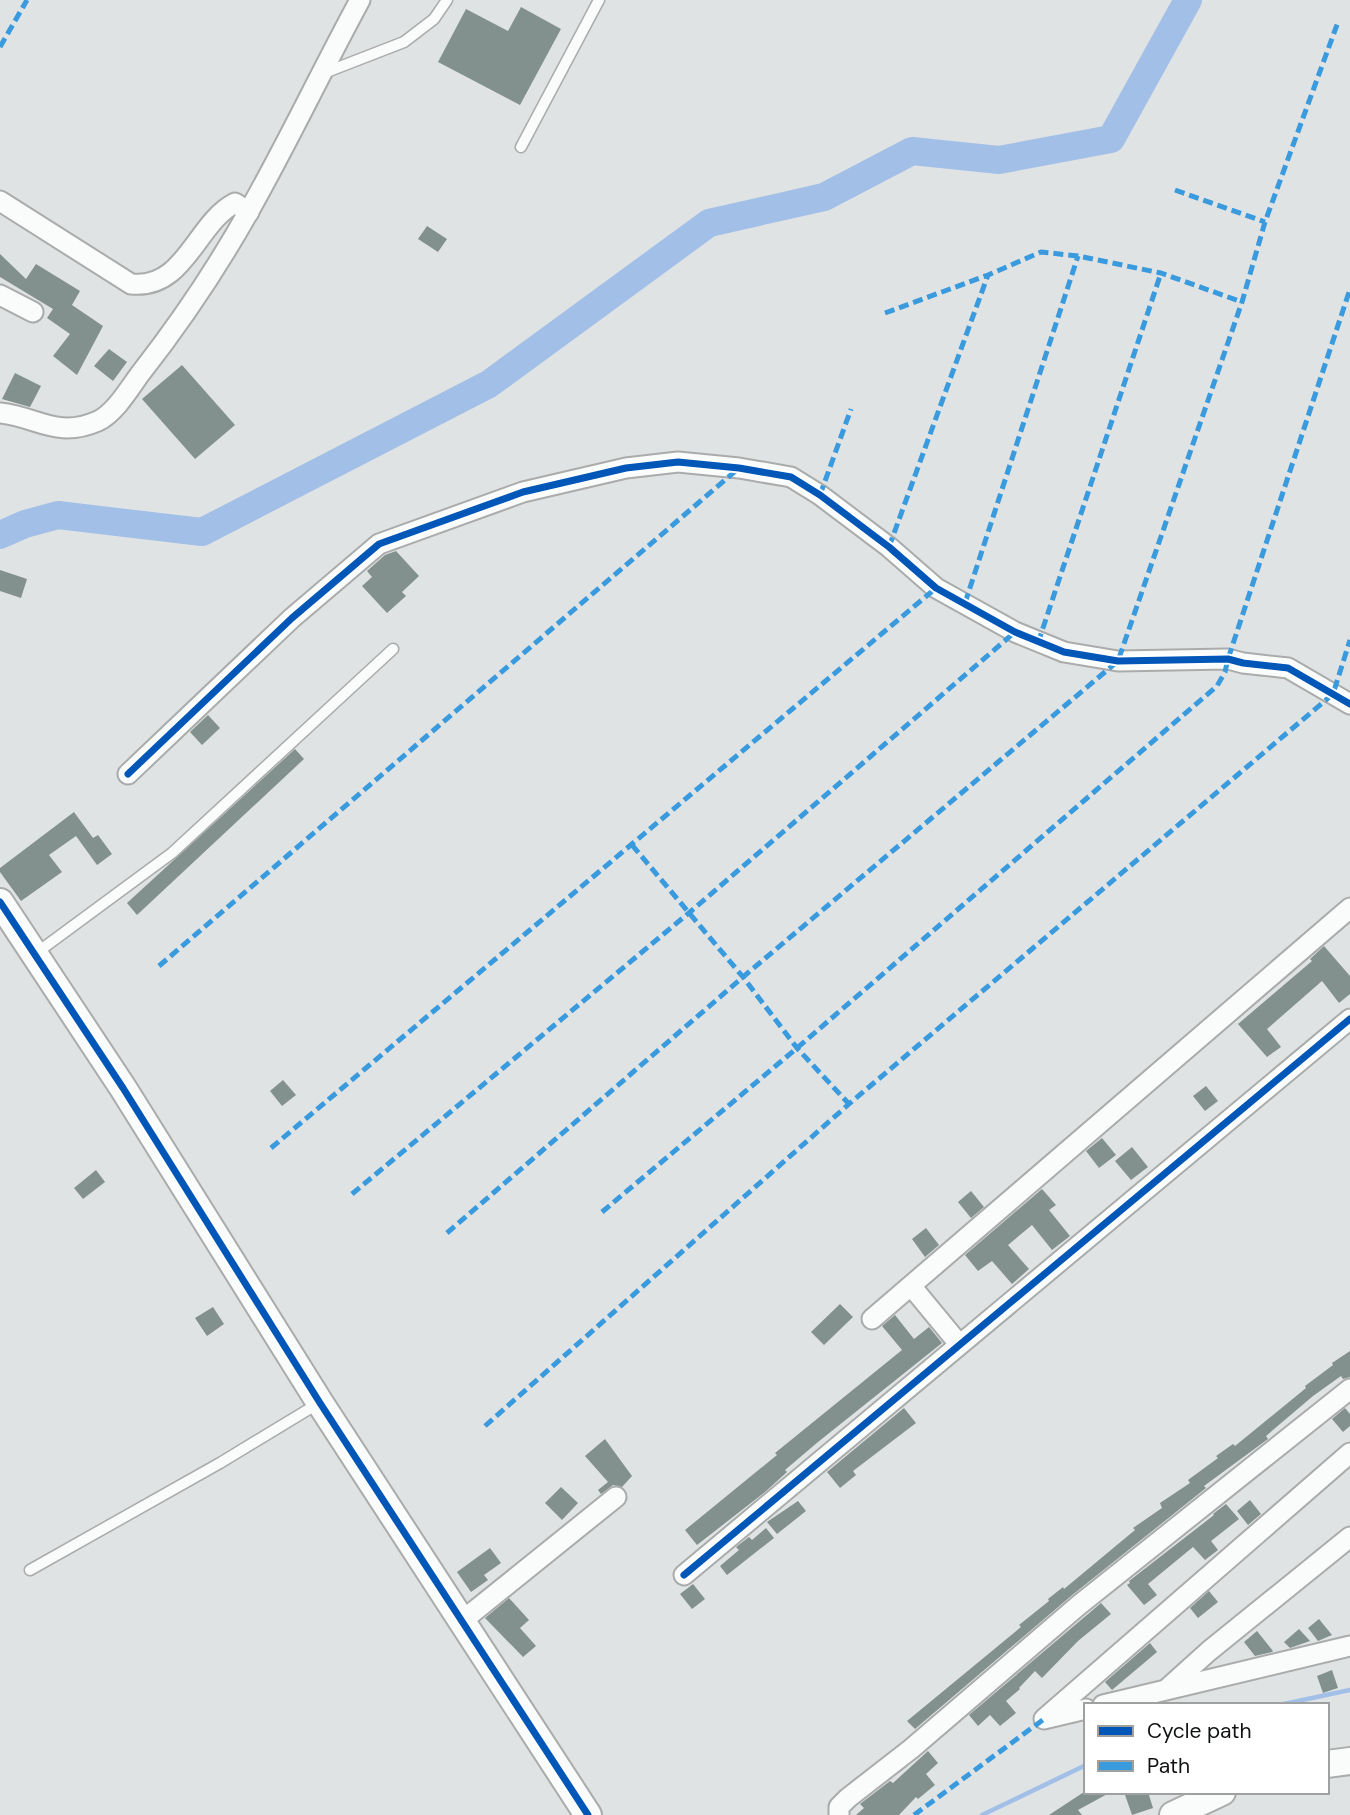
<svg xmlns="http://www.w3.org/2000/svg" width="1350" height="1815" viewBox="0 0 1350 1815" font-family="'DM Sans',sans-serif">
	<rect width="100%" height="100%" fill="#e0e3e3"/>
	<g fill="none" stroke-linecap="round" stroke-linejoin="round">
		<g stroke="#a2bfe8" stroke-width="4.5">
			<polyline points="1279,1705 1350,1690"/>
			<polyline points="982,1815 1086,1765"/>
		</g>
		<polyline stroke="#a2bfe8" stroke-width="28" points="0,535 25,524 58,515 202,532 489,384 709,223 824,197 912,151 999,160 1111,139 1188,0"/>
	</g>
	<g fill="#82918d">
		<polygon points="521,7 561,29 520,105 438,62 466,9 508,31"/>
		<polygon points="427,226 447,239 438,252 418,239"/>
		<polygon points="0,254 26,279 36,264 80,291 72,305 103,326 77,375 53,356 70,334 47,318 53,309 0,277"/>
		<polygon points="109,349 127,362 113,381 94,366"/>
		<polygon points="182,365 235,425 195,459 142,399"/>
		<polygon points="15,373 41,386 30,407 2,399"/>
		<polygon points="396,551 419,576 402,592 406,596 387,613 362,586 372,577 367,571 385,555"/>
		<polygon points="0,570 27,579 21,598 0,591"/>
		<polygon points="208,715 220,728 202,745 190,732"/>
		<polygon points="295,749 304,759 137,915 127,903"/>
		<polygon points="74,812 93,838 98,835 112,854 97,865 76,836 49,855 62,872 21,901 0,872 0,868"/>
		<polygon points="1324,946 1350,976 1350,994 1339,1003 1322,981 1267,1029 1281,1047 1267,1057 1238,1024 1312,961 1310,959"/>
		<polygon points="283,1080 296,1095 282,1106 270,1091"/>
		<polygon points="1206,1086 1218,1101 1205,1111 1193,1096"/>
		<polygon points="1102,1138 1116,1155 1099,1168 1086,1151"/>
		<polygon points="1132,1147 1148,1167 1131,1180 1115,1161"/>
		<polygon points="96,1170 105,1182 83,1199 74,1188"/>
		<polygon points="1042,1189 1056,1205 1049,1210 1070,1236 1052,1250 1032,1225 1008,1245 1029,1269 1012,1284 992,1261 978,1271 965,1255"/>
		<polygon points="971,1191 984,1207 971,1218 958,1202"/>
		<polygon points="926,1228 939,1245 925,1257 912,1239"/>
		<polygon points="840,1304 853,1317 824,1345 811,1332"/>
		<polygon points="213,1307 224,1324 207,1336 195,1318"/>
		<polygon points="895,1315 914,1339 929,1327 942,1343 818,1442 785,1470 787,1472 765,1492 697,1545 685,1530 777,1455 775,1453 902,1350 882,1326"/>
		<polygon points="1350,1351 1350,1377 1343,1379 1341,1376 1313,1396 1266,1436 1268,1439 1204,1486 1206,1488 1071,1596 915,1729 907,1721 1021,1627 1019,1625 1049,1601 1048,1599 1063,1587 1064,1589 1135,1530 1133,1528 1162,1508 1160,1503 1190,1483 1188,1480 1218,1458 1216,1456 1233,1444 1235,1446 1306,1388 1305,1386 1333,1365 1332,1363"/>
		<polygon points="904,1408 916,1423 853,1471 856,1475 840,1488 827,1472"/>
		<polygon points="1345,1408 1350,1414 1350,1426 1343,1432 1332,1419"/>
		<polygon points="605,1439 632,1476 622,1487 613,1485 601,1494 598,1490 608,1482 585,1456"/>
		<polygon points="561,1487 578,1503 562,1520 545,1503"/>
		<polygon points="1250,1500 1261,1514 1248,1525 1237,1511"/>
		<polygon points="798,1501 806,1511 777,1534 767,1522"/>
		<polygon points="1226,1504 1239,1519 1211,1541 1218,1550 1205,1560 1193,1547 1148,1584 1157,1595 1144,1605 1127,1585 1130,1583 1129,1581 1214,1515 1213,1514"/>
		<polygon points="766,1528 774,1538 727,1575 720,1566 739,1550 736,1547 749,1537 752,1540"/>
		<polygon points="490,1548 501,1563 484,1575 488,1580 471,1592 457,1572"/>
		<polygon points="693,1584 705,1599 692,1609 680,1594"/>
		<polygon points="1209,1591 1218,1602 1198,1618 1190,1608"/>
		<polygon points="509,1598 529,1620 520,1628 536,1646 523,1657 485,1618"/>
		<polygon points="1101,1603 1111,1614 1078,1641 1042,1678 1035,1671 1019,1688 1020,1689 1006,1701 1016,1713 1000,1726 990,1715 978,1726 969,1715"/>
		<polygon points="1319,1619 1332,1635 1318,1641 1308,1628"/>
		<polygon points="1299,1629 1310,1641 1290,1648 1284,1642"/>
		<polygon points="1257,1631 1273,1651 1272,1652 1255,1656 1244,1642"/>
		<polygon points="1150,1643 1157,1652 1112,1690 1105,1682"/>
		<polygon points="1332,1670 1338,1688 1323,1693 1317,1676"/>
		<polygon points="928,1751 938,1763 926,1774 935,1785 918,1799 916,1797 899,1815 856,1815 864,1808 860,1804 890,1781 893,1783"/>
		<polygon points="1084,1792 1111,1792 1078,1810 1082,1815 1049,1815"/>
		<polygon points="1124,1792 1148,1792 1153,1808 1132,1815"/>
	</g>
	<g fill="none" stroke-linecap="round" stroke-linejoin="round">
		<defs>
			<g id="lane">
				<polyline points="324,73 404,42 434,19 447,0"/>
				<polyline points="521,147 599,0"/>
				<polyline points="35,954 172,853 393,649"/>
				<polyline points="30,1570 220,1463 319,1403"/>
			</g>
			<g id="street">
				<path d="M0 201 131 284C185 290 196 223 235 203L249 212"/>
				<polyline points="0,295 33,312"/>
				<path d="M0 413C38 417 57 439 98 421 115 413 129 389 140 374 180 323 217 268 249 211 288 142 322 70 360 0"/>
				<polyline points="128,774 292,618 379,544 523,492 626,468 678,462 739,468 791,477 820,495 889,547 936,588 1015,632 1064,652 1118,661 1228,659 1243,663 1288,668 1350,704"/>
				<polyline points="912,1287 959,1344"/>
				<polyline points="872,1319 1350,908"/>
				<polyline points="684,1575 1350,1019"/>
				<polyline points="462,1621 616,1497"/>
				<polyline points="1169,1687 1209,1651 1350,1537"/>
				<polyline points="1103,1705 1350,1646"/>
				<polyline points="1048,1718 1086,1709"/>
				<polyline points="1044,1719 1350,1453"/>
				<polyline points="839,1815 839,1807 848,1798 911,1749 1079,1605 1350,1389"/>
			</g>
			<g id="secondary">
				<polyline points="0,902 123,1088 320,1403 588,1815"/>
				<polyline points="1327,1764 1350,1761"/>
				<polyline points="1173,1815 1222,1792"/>
			</g>
		</defs>
		<use href="#lane" stroke="#aaabab" stroke-width="13"/>
		<use href="#street" stroke="#aaabab" stroke-width="23"/>
		<use href="#secondary" stroke="#aaabab" stroke-width="30"/>
		<use href="#lane" stroke="#fafbfb" stroke-width="10"/>
		<use href="#street" stroke="#fafbfb" stroke-width="19"/>
		<use href="#secondary" stroke="#fafbfb" stroke-width="26"/>
		<g stroke="#3a9ade" stroke-width="5" stroke-dasharray="10 5" stroke-linecap="butt">
			<polyline points="0,47 27,0"/>
			<polyline points="1175,190 1265,222"/>
			<polyline points="885,313 988,275 1041,252 1078,256 1161,273 1242,302"/>
			<polyline points="820,495 851,409"/>
			<polyline points="889,547 988,275"/>
			<polyline points="965,603 1078,256"/>
			<polyline points="1038,643 1161,273"/>
			<polyline points="632,845 743,977 797,1048 849,1104"/>
			<polyline points="159,966 739,468"/>
			<polyline points="271,1148 936,588"/>
			<polyline points="352,1194 690,912 1015,632"/>
			<polyline points="602,1212 797,1048 1217,686 1225,672 1228,659 1350,289"/>
			<polyline points="447,1233 743,977 1118,661 1242,302 1265,222 1338,22"/>
			<polyline points="485,1426 849,1104 1333,694 1350,640"/>
			<polyline points="914,1815 1044,1719"/>
		</g>
		<defs>
			<g id="cycleway">
				<polyline points="128,774 292,618 379,544 523,492 626,468 678,462 739,468 791,477 820,495 889,547 936,588 1015,632 1064,652 1118,661 1228,659 1243,663 1288,668 1350,704"/>
				<polyline points="0,902 123,1088 320,1403 588,1815"/>
				<polyline points="684,1575 1350,1019"/>
			</g>
		</defs>
		<use href="#cycleway" stroke="#fff" stroke-width="11"/>
		<use href="#cycleway" stroke="#0057b8" stroke-width="7"/>
	</g>
	<rect x="1084" y="1703" width="245" height="91" fill="#ffffff" stroke="#9fa0a0" stroke-width="2"/>
	<rect x="1098" y="1726" width="35" height="10" fill="#0057b8" stroke="#9fa0a0" stroke-width="2"/>
	<text x="1147" y="1738" font-size="21" fill="#101212">Cycle path</text>
	<rect x="1098" y="1761" width="35" height="10" fill="#3a9ade" stroke="#9fa0a0" stroke-width="2"/>
	<text x="1147" y="1773" font-size="21" fill="#101212">Path</text>
</svg>
